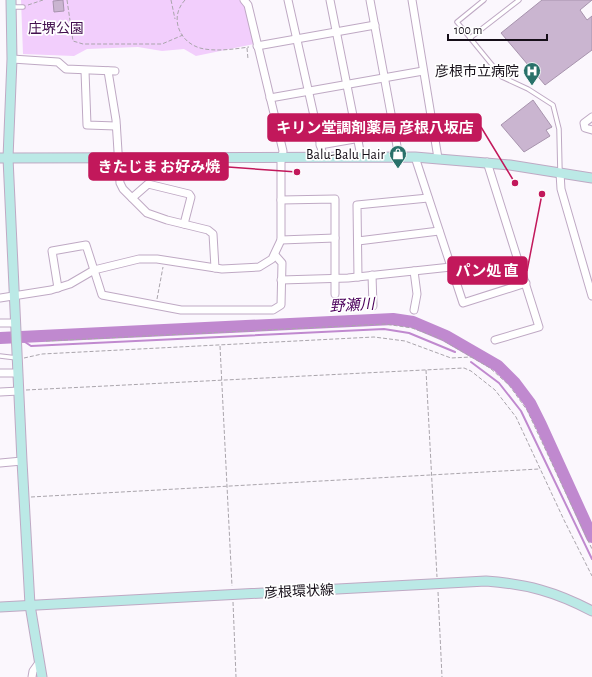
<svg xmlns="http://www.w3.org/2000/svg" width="592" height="677" viewBox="0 0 592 677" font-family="'Alegreya Sans','Noto Sans JP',sans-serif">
	<rect width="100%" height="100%" fill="#fbf7fd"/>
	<polygon fill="#f2cefc" points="21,0 241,0 245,6 254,44 196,56 184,49 162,51 138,47 87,49 74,56 23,54"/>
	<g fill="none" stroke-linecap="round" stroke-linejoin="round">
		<g stroke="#c089cf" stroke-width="2">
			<polyline points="19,338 31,346 384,329 409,333 455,352"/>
			<polyline points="471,362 499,383 521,411 592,559"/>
		</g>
		<polyline stroke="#c089cf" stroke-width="12" points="0,338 393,319 413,322 446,336 498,366 515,383 530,403 541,425 592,537"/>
	</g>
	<g fill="#cab5d0" stroke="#a793ad">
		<polygon points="63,0 64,11 54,12 53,1"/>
		<polygon points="542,0 592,0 580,10 587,20 592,16 592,50 545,85 501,33"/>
		<polygon points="533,100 552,127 546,130 550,136 524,152 501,125"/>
	</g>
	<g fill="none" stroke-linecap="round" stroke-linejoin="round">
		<defs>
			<g id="lane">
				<polyline points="484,0 457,22 502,77 528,89 553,105 559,129 560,173"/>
				<polyline points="13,7 23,7"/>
				<polyline points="470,38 519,0"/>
				<polyline points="0,356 17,358"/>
			</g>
			<g id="street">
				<polyline points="288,0 323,156"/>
				<polyline points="330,0 361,156"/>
				<polyline points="370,0 399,157"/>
				<polyline points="412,0 438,158"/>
				<polyline points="257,46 375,25"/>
				<polyline points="12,59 58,62 66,69 115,71"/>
				<polyline points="85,71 87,125 116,126"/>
				<polyline points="108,71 116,120 120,183 123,189 147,213 167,220 208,230 213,234 215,268"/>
				<polyline points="270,98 423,71"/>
				<polyline points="592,117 584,123 585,128 592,130"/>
				<polyline points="320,145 395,132"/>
				<polyline points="415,157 463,303 526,283"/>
				<polyline points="487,162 539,327 495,340"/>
				<polyline points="560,173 561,189 592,296"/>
				<polyline points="132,198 148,184 189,194 191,197 184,224"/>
				<polyline points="281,200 335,199 335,294"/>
				<polyline points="281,240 335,238"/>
				<polyline points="358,241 439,231"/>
				<polyline points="414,271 417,294 414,310"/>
				<polyline points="372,275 373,306"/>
				<polyline points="358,277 357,205 428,198"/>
				<polyline points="281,280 348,278 451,267"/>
				<polyline points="58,288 52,251 86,245 102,295 181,310 273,310 281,305 282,263 275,255"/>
				<polyline points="0,298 51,290 70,284 94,270 139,259 157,259 222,269 259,267 272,259 281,240 281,162 283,151 248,5 244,0"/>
				<polyline points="0,323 16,323"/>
				<polyline points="0,373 18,373"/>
				<polyline points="0,392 19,391"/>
				<polyline points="0,463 22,461"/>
				<polyline points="32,677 33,671 38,664"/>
			</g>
			<g id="secondary">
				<polyline points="11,0 12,59 8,158 22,461 30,605 42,677"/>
				<polyline points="0,158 415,157 510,165 592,178"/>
				<path d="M0 607 486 581C527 584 556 592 592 611"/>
			</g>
		</defs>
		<use href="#lane" stroke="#bfa9c4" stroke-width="5.5"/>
		<use href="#street" stroke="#bfa9c4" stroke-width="9"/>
		<use href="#secondary" stroke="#bfa9c4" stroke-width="11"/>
		<g stroke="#aaa5ac" stroke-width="1" stroke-dasharray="4 2" stroke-linecap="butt">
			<polyline points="67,0 73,41 83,44 162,44 183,35"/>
			<polyline points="171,0 175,19"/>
			<path d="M185 0C169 17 179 42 200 48 215 52 235 49 249 47"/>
			<polyline points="28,5 43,0"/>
			<polyline points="247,48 248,59"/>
			<polyline points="157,299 163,267"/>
			<polyline points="46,341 385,324 412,328 439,338 490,368 509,385 527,410 592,549"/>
			<polyline points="220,346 232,586"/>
			<polyline points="24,358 42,354 374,337 405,341 451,358 471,357"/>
			<polyline points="426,370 437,577"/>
			<polyline points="26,390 464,368 471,371 495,390 516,417 564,520 592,576"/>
			<polyline points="31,497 539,469"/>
			<polyline points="438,592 442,677"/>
			<polyline points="233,602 236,677"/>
		</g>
		<use href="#lane" stroke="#fff" stroke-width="3.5"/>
		<use href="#street" stroke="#fff" stroke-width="7"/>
		<use href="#secondary" stroke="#bbe9e6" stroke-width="9"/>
	</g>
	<defs>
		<symbol id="hospital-pin" viewBox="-11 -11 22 30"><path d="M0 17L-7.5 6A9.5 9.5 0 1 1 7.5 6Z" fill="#29716a" stroke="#fff"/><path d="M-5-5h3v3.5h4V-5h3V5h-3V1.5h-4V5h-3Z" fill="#fff"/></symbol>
		<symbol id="shop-pin" viewBox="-11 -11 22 30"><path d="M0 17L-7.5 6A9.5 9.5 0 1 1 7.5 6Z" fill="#29716a" stroke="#fff"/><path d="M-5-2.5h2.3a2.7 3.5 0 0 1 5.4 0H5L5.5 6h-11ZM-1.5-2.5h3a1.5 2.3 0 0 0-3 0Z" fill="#fff"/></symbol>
	</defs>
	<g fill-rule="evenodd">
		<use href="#hospital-pin" x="522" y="61" width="20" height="27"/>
		<use href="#shop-pin" x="388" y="144" width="20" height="27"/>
	</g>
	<g text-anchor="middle" stroke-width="3.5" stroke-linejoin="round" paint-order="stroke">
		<g font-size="14" fill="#420e4e" stroke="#fff">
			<text x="56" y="33">庄堺公園</text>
		</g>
		<g font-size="14" fill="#150e18" stroke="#fff" text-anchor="end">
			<text x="519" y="76">彦根市立病院</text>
			<text x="385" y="159">Balu-Balu Hair</text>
		</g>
		<g font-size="14" fill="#150e18" stroke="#fff">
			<text transform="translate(299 591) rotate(-3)" y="5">彦根環状線</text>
		</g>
		<g font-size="15" font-style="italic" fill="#4b005b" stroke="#fff">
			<text transform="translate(352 305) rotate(-3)" y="5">野瀬川</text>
		</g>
	</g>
	<path fill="none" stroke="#c2185b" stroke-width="1.5" d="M515 183L481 127M297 172L228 167M542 194L527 271"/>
	<g fill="#c2185b" stroke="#fff" stroke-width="1.5">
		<circle cx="515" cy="183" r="4"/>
		<circle cx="297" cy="172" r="4"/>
		<circle cx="542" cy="194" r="4"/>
	</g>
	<g fill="#c2185b" stroke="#c2185b" stroke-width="1.5">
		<rect x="268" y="114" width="213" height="27" rx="4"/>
		<rect x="89" y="153" width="139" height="27" rx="4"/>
		<rect x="448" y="257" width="79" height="27" rx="4"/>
	</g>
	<g font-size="15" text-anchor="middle" font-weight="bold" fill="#fff">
		<text x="375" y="133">キリン堂調剤薬局 彦根八坂店</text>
		<text x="159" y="172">きたじま お好み焼</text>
		<text x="487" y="276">パン処 直</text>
	</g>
	<path d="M448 34v6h99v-6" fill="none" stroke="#150e18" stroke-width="2"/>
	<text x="454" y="34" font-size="12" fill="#150e18" stroke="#ffffff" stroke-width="3" paint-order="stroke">100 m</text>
</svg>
